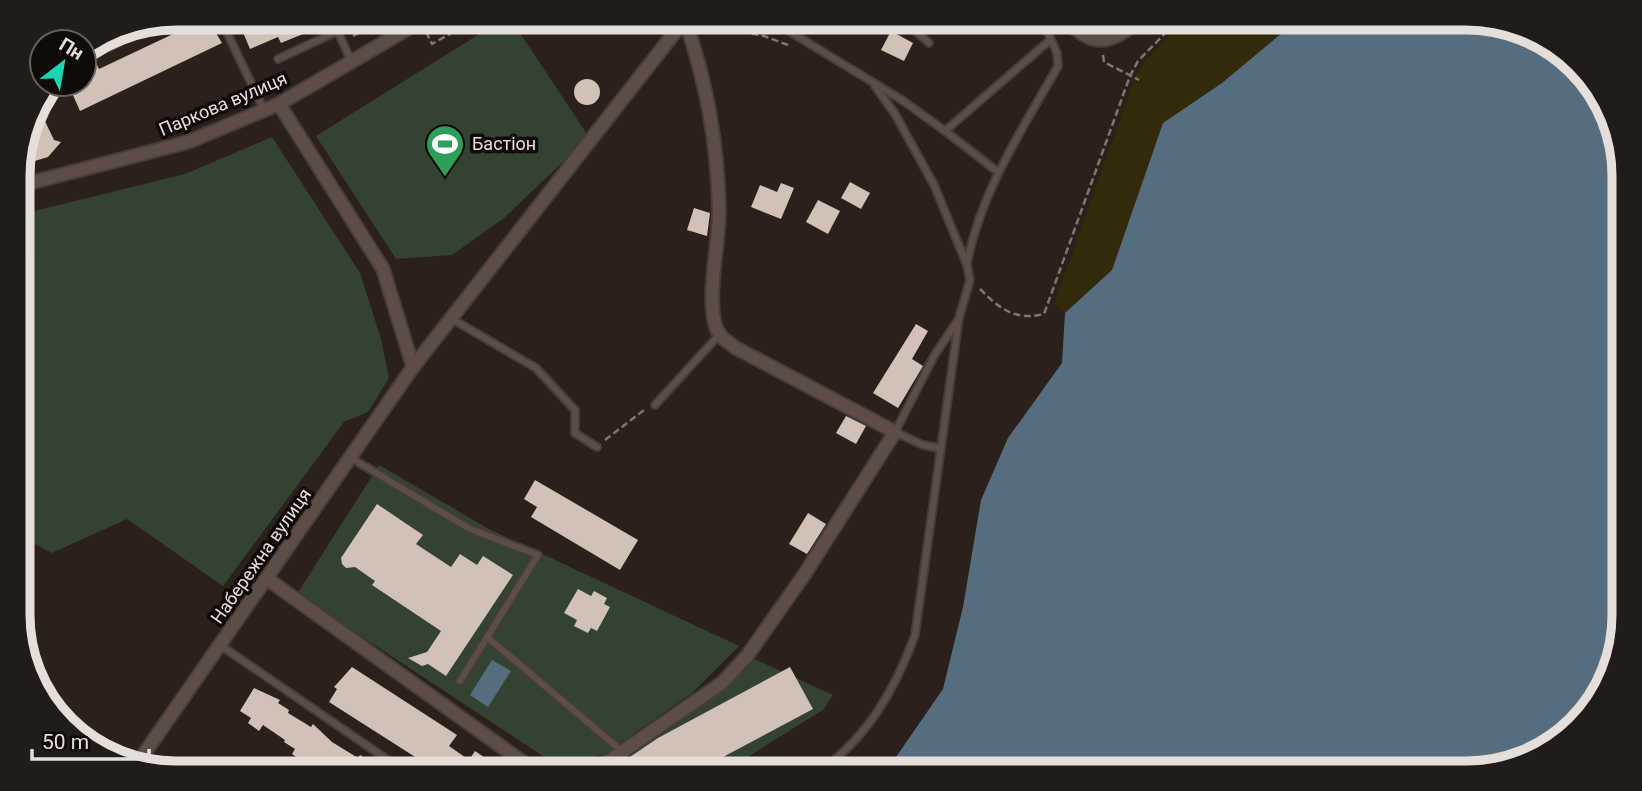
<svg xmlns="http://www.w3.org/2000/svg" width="1642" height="791" viewBox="0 0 1642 791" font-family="Roboto,sans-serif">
	<rect width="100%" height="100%" fill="#2c201a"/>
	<g fill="#334231">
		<polygon points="505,18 510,18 589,137 504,218 452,255 396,259 316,136"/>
		<polygon points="272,137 360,273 381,339 389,378 368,412 344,422 223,586 127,519 52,553 19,536 18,215 185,174"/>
		<polygon points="379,465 489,529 739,646 692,693 604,755 552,762 297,594"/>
		<polygon points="752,658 833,695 824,709 722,773 592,773 700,706"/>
	</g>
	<polygon fill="#322a09" points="1186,18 1300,18 1222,83 1163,123 1112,270 1065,313 1054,304 1136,75 1143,63"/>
	<g fill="#566d7f">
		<polygon points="1300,18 1466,18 1536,34 1598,88 1623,156 1624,615 1608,685 1554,747 1476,773 885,773 943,689 963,607 981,500 1008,438 1062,363 1065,313 1112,270 1163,123 1222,83"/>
		<polygon points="492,660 511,671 488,707 470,695"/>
	</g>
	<g fill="#d0c2b7">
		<polygon points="207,18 222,43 80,111 68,84 84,84 84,49 88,46 99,69"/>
		<polygon points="237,18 319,18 300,26 303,34 281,43 278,37 250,49"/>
		<polygon points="891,31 913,43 904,61 881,50"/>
		<circle cx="587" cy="92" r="13"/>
		<polygon points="43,117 54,140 61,142 48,157 18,166 29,123"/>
		<polygon points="850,182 870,193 861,209 841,198"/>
		<polygon points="781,183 794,188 781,219 751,207 760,185 777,192"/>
		<polygon points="818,200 840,211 828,234 806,222"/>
		<polygon points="694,208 710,213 707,236 687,230"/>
		<polygon points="916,324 928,331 912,359 923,366 898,408 873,393"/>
		<polygon points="846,416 866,426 856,444 836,433"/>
		<polygon points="535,480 638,540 620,570 531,517 537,507 524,499"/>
		<polygon points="377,504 423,535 416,544 451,567 460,554 477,565 483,556 513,575 446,676 428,664 422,666 408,658 427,652 441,631 372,585 375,581 355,567 346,568 342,564 341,558"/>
		<polygon points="808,513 826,524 807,554 789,544"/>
		<polygon points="578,589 591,596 594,591 607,598 604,604 610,607 597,631 591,628 588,633 574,626 577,620 564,613"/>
		<polygon points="352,667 457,735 449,746 469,760 475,751 497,766 492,773 460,773 440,761 434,769 329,702 337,689 334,687"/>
		<polygon points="790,667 813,709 693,773 639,773 630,757 658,738"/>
		<polygon points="254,688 280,700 278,703 289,710 288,713 311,727 313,724 332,742 358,758 360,755 371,762 369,766 381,773 334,773 307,757 303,762 292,754 295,749 284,742 285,740 263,725 259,731 248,723 251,718 240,711"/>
	</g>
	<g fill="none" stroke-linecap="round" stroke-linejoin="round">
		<defs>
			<g id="lane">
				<polyline points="220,18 264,110"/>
				<polyline points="332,18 351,61"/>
				<polyline points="774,18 787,30 902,100 945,131 1050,40"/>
				<polyline points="901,18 929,43"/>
				<polyline points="104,37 109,47 167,19"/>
				<polyline points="278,59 338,31"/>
				<polyline points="945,131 998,172"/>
				<path d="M967 263C981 191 1022 130 1058 66L1057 53 1047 31 1052 18"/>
				<polyline points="452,319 536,368 575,410 575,433 597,447"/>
				<polyline points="655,405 719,335"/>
				<polyline points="940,448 923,445 895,432 934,356 958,320"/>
				<polyline points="351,458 470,529 538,555 460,681"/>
				<polyline points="487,637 623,752"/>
				<polyline points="220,645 407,773"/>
				<polyline points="73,730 139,762"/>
				<path d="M817 773C866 740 895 690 915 635L959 318 970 280 967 265 934 185 895 114 875 86"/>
			</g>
			<g id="street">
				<path d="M1064 18C1095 50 1110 44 1142 18"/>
				<polyline points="279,104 383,269 413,367"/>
				<polyline points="18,186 188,142 279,104 426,18"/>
				<path d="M266 578 524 763 550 773 582 772 606 763 722 683 747 656 804 575 895 432 736 348C726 341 718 336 715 324 707 292 719 245 719 211 718 144 707 83 685 20"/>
				<polyline points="137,764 413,367 686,18"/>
			</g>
		</defs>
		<use href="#lane" stroke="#463d38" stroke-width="10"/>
		<use href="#street" stroke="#463d38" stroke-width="16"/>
		<g stroke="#807570" stroke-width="2.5" stroke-dasharray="7 3.5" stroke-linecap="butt">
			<polyline points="571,18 665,20"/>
			<polyline points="1156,22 1161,18"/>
			<polyline points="700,23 764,36 788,45"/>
			<polyline points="426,32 432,44 478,18"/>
			<polyline points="353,36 387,18"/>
			<polyline points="1103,55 1104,62 1139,80"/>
			<path d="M980 289C1000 309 1015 321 1044 314L1130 76 1138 61 1180 18"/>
			<polyline points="605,440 644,410"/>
		</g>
		<use href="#lane" stroke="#5c4e47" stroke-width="6"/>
		<use href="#street" stroke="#5c4e47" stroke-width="12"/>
	</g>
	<defs>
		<symbol id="stadium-pin" viewBox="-11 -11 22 30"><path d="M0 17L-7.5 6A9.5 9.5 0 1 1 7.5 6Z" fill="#2e9e5b" stroke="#100b08"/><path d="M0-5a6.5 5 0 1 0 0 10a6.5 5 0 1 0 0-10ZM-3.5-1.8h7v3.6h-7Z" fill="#fff"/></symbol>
	</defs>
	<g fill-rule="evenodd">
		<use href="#stadium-pin" x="423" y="122" width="44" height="60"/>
	</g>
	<g text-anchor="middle" stroke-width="7" stroke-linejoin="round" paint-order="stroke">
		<g font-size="18" fill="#e6ded9" stroke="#100b08">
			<text transform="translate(223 104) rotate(-23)" y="6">Паркова вулиця</text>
			<text transform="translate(261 556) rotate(-55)" y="6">Набережна вулиця</text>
		</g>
		<g font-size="18" fill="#e6ded9" stroke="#100b08" text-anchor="start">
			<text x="472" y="150">Бастіон</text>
		</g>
	</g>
	<path d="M0 0H1642V791H0ZM176 30H1466A146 146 0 0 1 1612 176V615A146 146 0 0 1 1466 761H176A146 146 0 0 1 30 615V176A146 146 0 0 1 176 30Z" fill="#211c19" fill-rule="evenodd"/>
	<path fill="none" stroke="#e6ded9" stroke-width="9" d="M176 30H1466A146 146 0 0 1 1612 176V615A146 146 0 0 1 1466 761H176A146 146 0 0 1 30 615V176A146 146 0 0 1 176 30Z"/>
	<g transform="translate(63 63) rotate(31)"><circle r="33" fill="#100b08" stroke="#665f5c" stroke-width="2"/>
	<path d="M0-5L12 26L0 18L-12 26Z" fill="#19d5b2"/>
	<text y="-10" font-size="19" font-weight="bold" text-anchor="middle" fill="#e6ded9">Пн</text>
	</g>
	<path d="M32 749v10h117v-10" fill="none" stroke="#e6ded9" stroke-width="3.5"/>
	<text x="42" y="749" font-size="21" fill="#e6ded9" stroke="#100b08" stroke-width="5" paint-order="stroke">50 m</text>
</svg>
